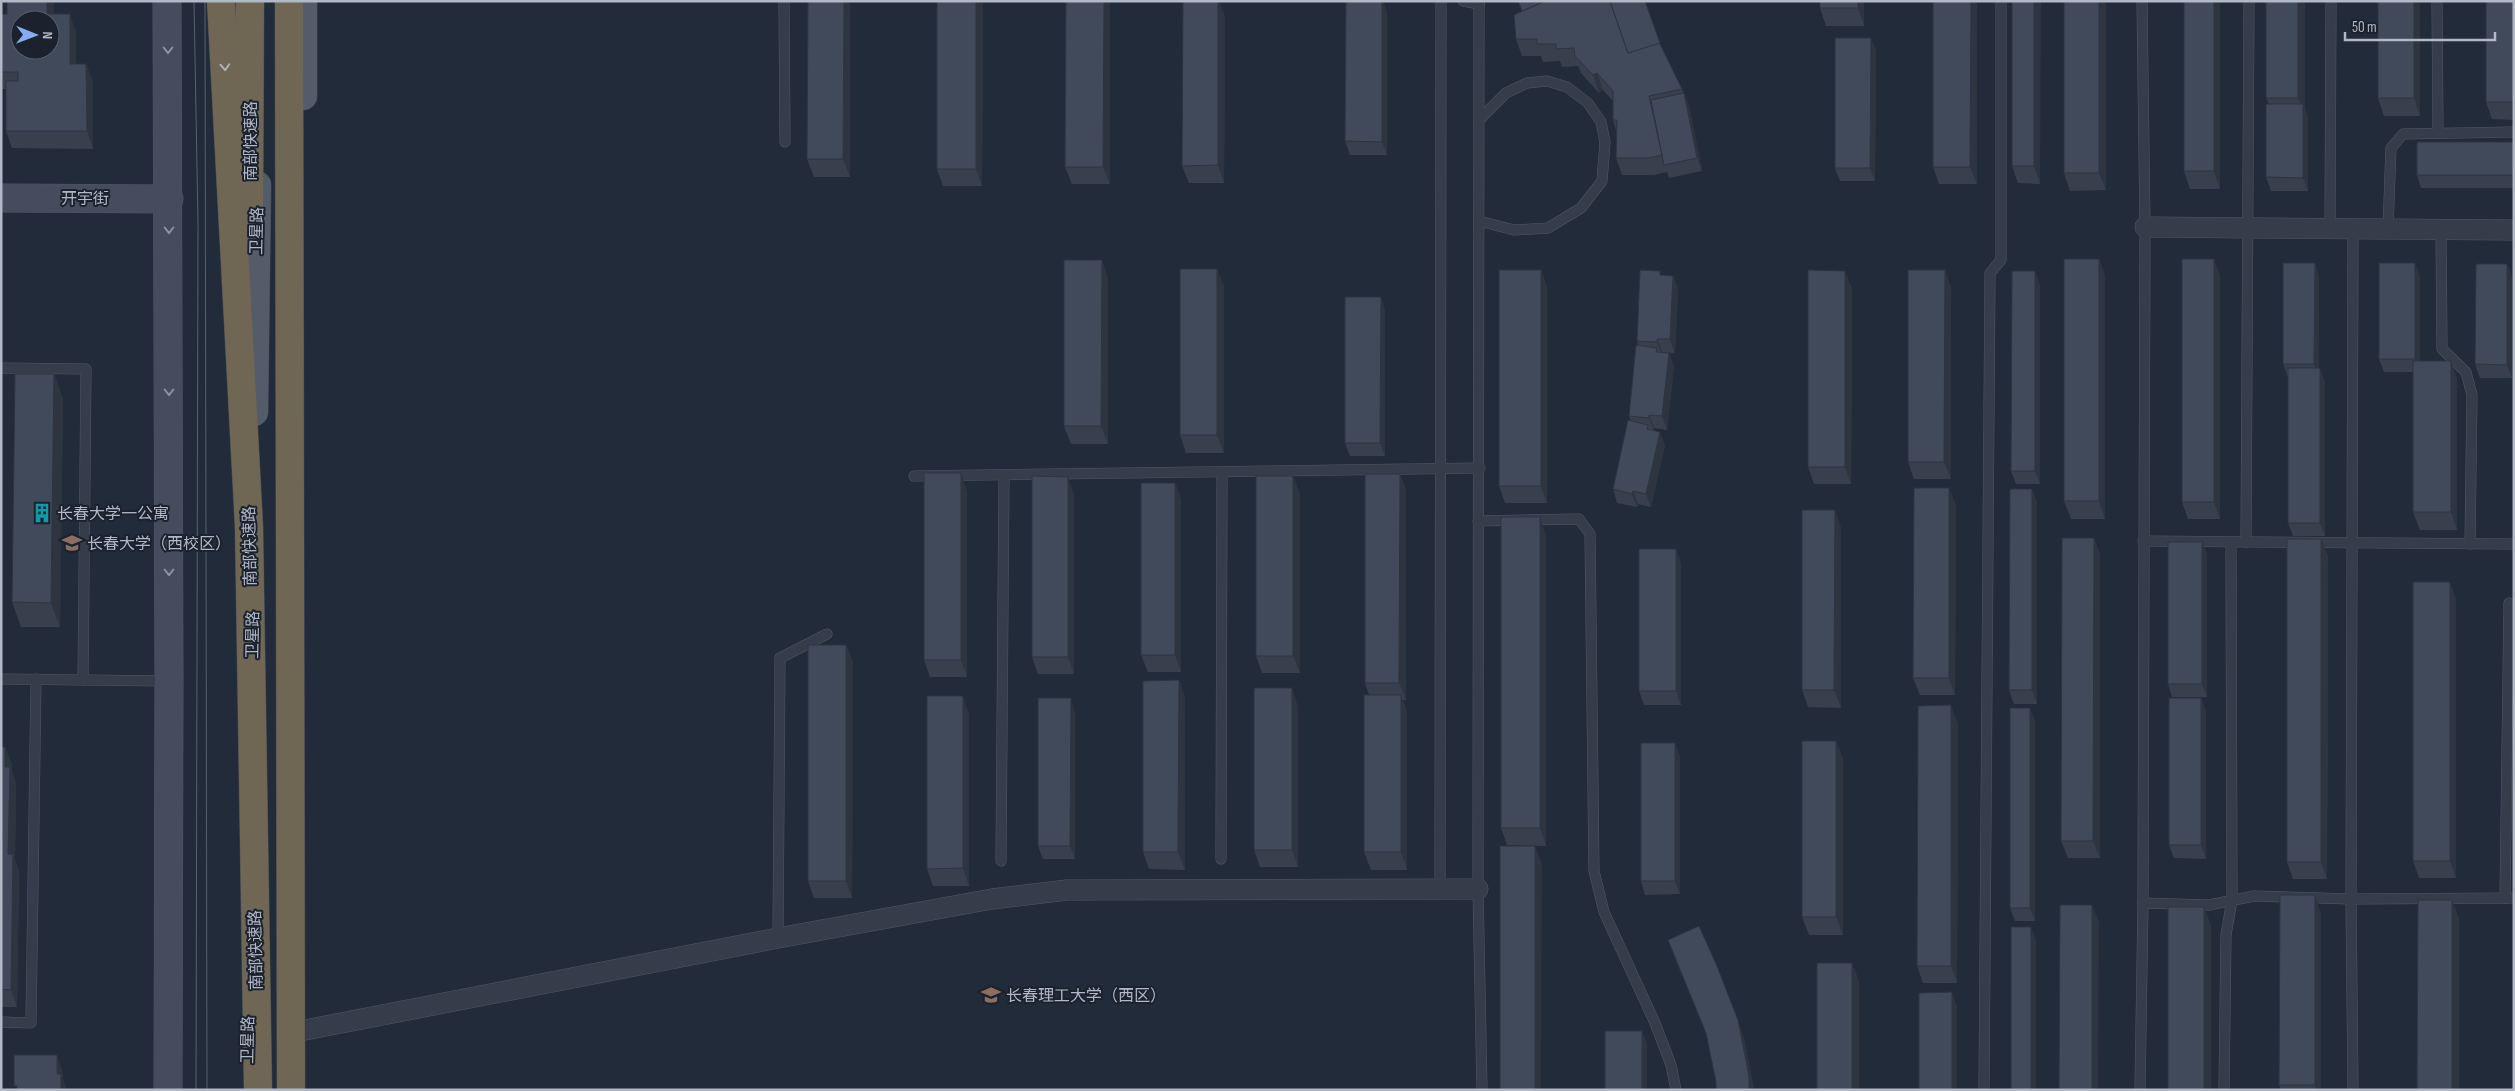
<svg xmlns="http://www.w3.org/2000/svg" width="2515" height="1091" viewBox="0 0 2515 1091" font-family="'Sofia Sans Condensed','Noto Sans SC',sans-serif">
	<rect width="100%" height="100%" fill="#222b39"/>
	<g fill="none" stroke-linecap="round" stroke-linejoin="round">
		<defs>
			<g id="lane">
				<polyline points="784,1 785,142"/>
				<polyline points="1463,1 1479,4"/>
				<polyline points="1479,1 1478,889 1482,1090"/>
				<polyline points="2437,1 2438,133"/>
				<polyline points="1479,120 1506,93 1527,83 1547,81 1567,87 1588,103 1601,122 1605,142 1602,181 1581,208 1548,228 1514,230 1479,221"/>
				<polyline points="2330,228 2331,1"/>
				<polyline points="2388,229 2391,148 2403,134 2514,132"/>
				<polyline points="2441,229 2442,349 2466,372 2472,395 2470,544"/>
				<polyline points="1,368 86,369 83,680"/>
				<polyline points="914,476 1480,468"/>
				<polyline points="1478,521 1579,519 1590,534 1594,871 1604,912 1655,1023 1671,1065 1676,1090"/>
				<polyline points="2143,541 2514,544"/>
				<polyline points="2246,542 2249,1"/>
				<polyline points="1,679 168,681"/>
				<polyline points="1221,859 1222,472"/>
				<polyline points="1001,861 1004,475"/>
				<polyline points="1440,889 1441,1"/>
				<polyline points="2505,898 2509,603"/>
				<polyline points="2143,903 2209,905 2254,896 2351,899 2514,898"/>
				<polyline points="778,938 780,658 827,634"/>
				<polyline points="1,1022 31,1023 36,679"/>
				<polyline points="1984,1090 1990,273 2001,260 2001,1"/>
				<polyline points="2140,1090 2143,903 2145,227 2142,1"/>
				<polyline points="2224,1090 2226,935 2232,900 2231,544"/>
				<polyline points="2353,1090 2351,899 2353,228"/>
			</g>
			<g id="street">
				<polyline points="2145,227 2514,230"/>
				<polyline points="300,1031 778,938 992,899 1067,890 1478,889"/>
			</g>
			<g id="secondary">
				<polyline points="167,1 169,681 168,1090"/>
				<polyline points="1,198 169,199"/>
			</g>
			<g id="primary">
				<polyline points="303,96 303,1"/>
				<polyline points="254,412 257,185"/>
			</g>
			<g id="highway">
				<polyline points="221,1 249,527"/>
				<polyline points="289,1 291,1090"/>
				<polyline points="249,210 250,1"/>
			</g>
		</defs>
		<use href="#lane" stroke="#515864" stroke-width="11"/>
		<use href="#street" stroke="#515864" stroke-width="21"/>
		<use href="#secondary" stroke="#515864" stroke-width="29"/>
		<use href="#primary" stroke="#3f4653" stroke-width="29"/>
		<use href="#highway" stroke="#414854" stroke-width="29"/>
		<use href="#lane" stroke="#363d4a" stroke-width="10"/>
		<use href="#street" stroke="#363d4a" stroke-width="20"/>
		<use href="#secondary" stroke="#444c5d" stroke-width="28"/>
		<use href="#primary" stroke="#545c6a" stroke-width="28"/>
		<use href="#highway" stroke="#6f6653" stroke-width="28"/>
		<g stroke="#586171" stroke-width="1">
			<polyline points="194,1 198,223 196,1090"/>
			<polyline points="205,1 207,1090"/>
		</g>
		<defs>
			<polyline id="highway-bridge" points="249,527 258,1090"/>
		</defs>
		<use href="#highway-bridge" stroke="#414854" stroke-width="29" stroke-linecap="butt"/>
		<use href="#highway-bridge" stroke="#6f6653" stroke-width="28"/>
	</g>
	<g fill="#38404e">
		<polygon points="808,1 850,1 850,177 814,177 807,159"/>
		<polygon points="937,1 983,1 982,186 943,186 937,169"/>
		<polygon points="1066,1 1110,1 1110,184 1072,184 1065,167"/>
		<polygon points="1346,1 1383,1 1387,13 1387,155 1350,155 1345,141"/>
		<polygon points="1518,1 1610,1 1660,44 1682,89 1689,106 1702,171 1669,178 1667,172 1654,175 1622,175 1616,158 1616,130 1613,120 1613,101 1603,90 1599,93 1581,73 1578,66 1562,67 1560,61 1543,62 1541,56 1522,56 1516,39 1522,11"/>
		<polygon points="1864,1 1864,26 1826,26 1820,8"/>
		<polygon points="1933,1 1977,1 1977,184 1939,184 1933,167"/>
		<polygon points="2012,1 2040,184 2018,183 2012,166"/>
		<polygon points="2064,1 2106,190 2070,191 2064,173"/>
		<polygon points="2184,1 2220,189 2190,189 2184,171"/>
		<polygon points="2266,1 2308,117 2308,191 2271,191 2266,177 2269,104 2266,98"/>
		<polygon points="2378,1 2420,1 2420,116 2384,116 2378,98"/>
		<polygon points="2514,1 2514,120 2492,119 2486,102"/>
		<polygon points="1,14 54,14 76,32 76,64 86,64 93,82 93,149 12,148 6,131 6,89 1,89"/>
		<polygon points="1225,16 1224,183 1189,183 1182,166"/>
		<polygon points="1871,38 1876,51 1875,181 1840,181 1835,168"/>
		<polygon points="2514,142 2514,188 2421,188 2417,175"/>
		<polygon points="2099,259 2105,276 2105,519 2071,519 2064,501"/>
		<polygon points="2214,259 2220,276 2220,519 2188,519 2182,502"/>
		<polygon points="2507,264 2512,277 2512,378 2480,378 2475,364"/>
		<polygon points="1541,270 1547,287 1547,503 1505,503 1499,486"/>
		<polygon points="1662,275 1673,276 1678,289 1675,353 1662,352 1669,353 1674,367 1667,430 1654,428 1654,430 1665,445 1651,507 1638,504 1637,507 1617,503 1613,489 1631,421 1629,416 1638,346 1637,341"/>
		<polygon points="2319,276 2319,368 2325,382 2325,536 2293,536 2288,523 2288,377 2283,364"/>
		<polygon points="2420,276 2420,361 2451,361 2457,379 2457,530 2420,530 2413,512 2413,372 2384,372 2379,359"/>
		<polygon points="1108,278 1108,444 1071,444 1064,426"/>
		<polygon points="2040,285 2040,484 2016,484 2011,471"/>
		<polygon points="1224,286 1224,453 1186,453 1180,435"/>
		<polygon points="1951,287 1951,479 1914,479 1908,462"/>
		<polygon points="1852,288 1851,484 1814,484 1808,467"/>
		<polygon points="1385,310 1385,456 1350,456 1345,443"/>
		<polygon points="54,374 63,399 60,627 21,627 12,602"/>
		<polygon points="1400,474 1406,491 1406,700 1403,700 1407,712 1407,870 1371,870 1364,852 1369,695 1365,683"/>
		<polygon points="1175,483 1181,500 1181,672 1148,672 1141,655"/>
		<polygon points="1949,488 1956,506 1955,695 1920,695 1913,678"/>
		<polygon points="2032,489 2037,502 2037,704 2014,704 2009,690"/>
		<polygon points="967,491 967,677 930,677 924,660"/>
		<polygon points="1300,493 1300,673 1262,673 1256,656"/>
		<polygon points="1074,494 1074,674 1038,674 1032,657"/>
		<polygon points="1841,527 1841,708 1808,707 1802,690"/>
		<polygon points="1546,535 1546,846 1507,845 1501,828"/>
		<polygon points="2094,538 2100,555 2100,858 2068,858 2061,841"/>
		<polygon points="2202,542 2207,555 2207,697 2172,697 2168,684"/>
		<polygon points="2328,556 2327,879 2293,879 2287,862"/>
		<polygon points="1681,563 1681,705 1644,705 1639,691"/>
		<polygon points="2456,599 2456,878 2419,878 2413,861"/>
		<polygon points="846,645 853,662 852,898 814,898 808,881"/>
		<polygon points="1179,680 1185,698 1185,870 1149,869 1143,852"/>
		<polygon points="2201,698 2206,711 2206,859 2174,858 2169,845"/>
		<polygon points="1298,706 1298,867 1260,867 1254,850"/>
		<polygon points="1075,712 1075,859 1043,859 1038,846"/>
		<polygon points="969,714 969,886 933,886 927,869"/>
		<polygon points="2035,721 2035,921 2015,921 2010,908"/>
		<polygon points="1958,723 1957,983 1923,983 1917,966"/>
		<polygon points="1,747 12,764 12,772 16,784 15,860 19,871 17,1007 1,1007"/>
		<polygon points="1680,756 1680,894 1645,895 1641,881"/>
		<polygon points="1843,758 1843,935 1809,935 1802,917"/>
		<polygon points="2321,913 2321,1090 2281,1090 2279,1085"/>
		<polygon points="1668,940 1744,1038 1754,1090 1716,1090 1716,1082 1707,1036 1675,958"/>
	</g>
	<g fill="#2e3440">
		<polygon points="47,1 54,1 54,31 47,14"/>
		<polygon points="844,1 850,1 850,177 843,159"/>
		<polygon points="976,1 983,1 982,186 976,169"/>
		<polygon points="1104,1 1110,1 1110,184 1103,167"/>
		<polygon points="1218,1 1219,1 1225,16 1224,183 1218,165"/>
		<polygon points="1382,1 1383,1 1387,13 1387,155 1382,142"/>
		<polygon points="1858,1 1864,1 1864,26 1858,8"/>
		<polygon points="1971,1 1977,1 1977,184 1970,167"/>
		<polygon points="2034,1 2041,1 2040,184 2034,166"/>
		<polygon points="2099,1 2106,1 2106,190 2099,173"/>
		<polygon points="2214,1 2220,1 2220,189 2214,171"/>
		<polygon points="2298,1 2305,1 2305,109 2308,117 2308,191 2303,178 2303,110 2298,98"/>
		<polygon points="2414,1 2420,1 2420,116 2414,98"/>
		<polygon points="70,14 76,32 76,82 70,64"/>
		<polygon points="1871,38 1876,51 1875,181 1870,168"/>
		<polygon points="86,64 93,82 93,149 87,131"/>
		<polygon points="1597,73 1603,90 1599,93 1593,75"/>
		<polygon points="1684,93 1689,106 1702,171 1697,158"/>
		<polygon points="2099,259 2105,276 2105,519 2099,501"/>
		<polygon points="2214,259 2220,276 2220,519 2214,502"/>
		<polygon points="1102,260 1108,278 1108,444 1101,426"/>
		<polygon points="2315,263 2319,276 2319,377 2314,364"/>
		<polygon points="2415,263 2420,276 2420,372 2415,359"/>
		<polygon points="2507,264 2512,277 2512,378 2507,365"/>
		<polygon points="1217,269 1224,286 1224,453 1217,435"/>
		<polygon points="1541,270 1547,287 1547,503 1541,486"/>
		<polygon points="1945,270 1951,287 1951,479 1944,462"/>
		<polygon points="1845,271 1852,288 1851,484 1845,467"/>
		<polygon points="2035,271 2040,285 2040,484 2035,471"/>
		<polygon points="1673,276 1678,289 1675,353 1670,339"/>
		<polygon points="1381,297 1385,310 1385,456 1380,443"/>
		<polygon points="1657,339 1662,352 1662,355 1657,342"/>
		<polygon points="1669,353 1674,367 1667,430 1662,416"/>
		<polygon points="2451,361 2457,379 2457,530 2451,512"/>
		<polygon points="2320,368 2325,382 2325,536 2320,523"/>
		<polygon points="54,374 63,399 60,627 51,603"/>
		<polygon points="1649,415 1654,428 1654,431 1649,418"/>
		<polygon points="1660,432 1665,445 1651,507 1646,494"/>
		<polygon points="961,473 967,491 967,677 961,660"/>
		<polygon points="1400,474 1406,491 1406,700 1399,683"/>
		<polygon points="1293,476 1300,493 1300,673 1293,656"/>
		<polygon points="1068,477 1074,494 1074,674 1068,657"/>
		<polygon points="1175,483 1181,500 1181,672 1175,655"/>
		<polygon points="1949,488 1956,506 1955,695 1949,678"/>
		<polygon points="2032,489 2037,502 2037,704 2032,690"/>
		<polygon points="1633,491 1638,504 1637,507 1632,494"/>
		<polygon points="1835,510 1841,527 1841,708 1834,690"/>
		<polygon points="1540,517 1546,535 1546,846 1540,828"/>
		<polygon points="2094,538 2100,555 2100,858 2093,841"/>
		<polygon points="2321,539 2328,556 2327,879 2321,862"/>
		<polygon points="2202,542 2207,555 2207,697 2202,684"/>
		<polygon points="1676,549 1681,563 1681,705 1676,691"/>
		<polygon points="2450,582 2456,599 2456,878 2450,861"/>
		<polygon points="846,645 853,662 852,898 846,881"/>
		<polygon points="1179,680 1185,698 1185,870 1178,852"/>
		<polygon points="1292,688 1298,706 1298,867 1292,850"/>
		<polygon points="1401,695 1407,712 1407,870 1401,852"/>
		<polygon points="963,696 969,714 969,886 963,868"/>
		<polygon points="1071,698 1075,712 1075,859 1070,846"/>
		<polygon points="2201,698 2206,711 2206,859 2201,845"/>
		<polygon points="1951,705 1958,723 1957,983 1951,966"/>
		<polygon points="2030,708 2035,721 2035,921 2030,908"/>
		<polygon points="1836,741 1843,758 1843,935 1836,917"/>
		<polygon points="1675,743 1680,756 1680,894 1675,881"/>
		<polygon points="5,747 12,764 12,772 16,784 15,860 19,871 17,1007 11,990 5,767"/>
		<polygon points="1535,846 1542,864 1541,1090 1535,1090"/>
		<polygon points="2315,895 2321,913 2321,1090 2316,1090 2315,1085"/>
		<polygon points="2452,900 2459,918 2459,1090 2452,1090"/>
		<polygon points="2092,905 2099,922 2098,1090 2092,1090"/>
		<polygon points="2204,907 2211,925 2211,1090 2204,1090"/>
		<polygon points="2031,927 2036,940 2036,1090 2031,1090"/>
		<polygon points="1852,963 1859,980 1859,1090 1852,1090"/>
		<polygon points="1952,992 1957,1006 1957,1090 1952,1090"/>
		<polygon points="1738,1020 1744,1038 1754,1090 1749,1090"/>
		<polygon points="1642,1031 1647,1044 1647,1090 1642,1090"/>
		<polygon points="57,1055 63,1073 63,1079 67,1090 61,1090 57,1074"/>
	</g>
	<g fill="#414a5b" stroke="#2e3440" fill-rule="evenodd">
		<path d="M7 1H47V14H70V64H86L87 131H6V81H18V72H1V14H7ZM20 20H50V50H20Z"/>
		<polygon points="808,1 844,1 843,159 807,159"/>
		<rect x="937" y="1" width="39" height="168"/>
		<polygon points="1066,1 1104,1 1103,167 1065,167"/>
		<polygon points="1183,1 1218,1 1218,165 1182,166"/>
		<polygon points="1346,1 1382,1 1382,142 1345,141"/>
		<polygon points="1518,1 1545,1 1522,11"/>
		<polygon points="1545,1 1610,1 1628,53 1659,42 1682,89 1649,96 1662,155 1648,158 1616,158 1617,120 1613,120 1613,91 1597,73 1593,75 1575,56 1574,48 1556,49 1556,44 1537,44 1537,39 1516,39 1514,15"/>
		<polygon points="1610,1 1645,1 1660,43 1628,53"/>
		<rect x="1820" y="1" width="38" height="7"/>
		<polygon points="1933,1 1971,1 1970,167 1933,167"/>
		<rect x="2012" y="1" width="22" height="165"/>
		<rect x="2064" y="1" width="35" height="172"/>
		<rect x="2184" y="1" width="30" height="170"/>
		<rect x="2266" y="1" width="32" height="97"/>
		<rect x="2378" y="1" width="36" height="97"/>
		<rect x="2486" y="1" width="28" height="101"/>
		<polygon points="1835,38 1871,38 1870,168 1835,168"/>
		<polygon points="1684,93 1697,158 1664,165 1651,100"/>
		<polygon points="2266,104 2303,104 2303,178 2266,177"/>
		<rect x="2417" y="142" width="97" height="33"/>
		<rect x="2064" y="259" width="35" height="242"/>
		<rect x="2182" y="259" width="32" height="243"/>
		<polygon points="1064,260 1102,260 1101,426 1064,426"/>
		<polygon points="2283,263 2315,263 2314,364 2283,364"/>
		<rect x="2379" y="263" width="36" height="96"/>
		<polygon points="2476,264 2507,264 2507,365 2475,364"/>
		<rect x="1180" y="269" width="37" height="166"/>
		<rect x="1499" y="270" width="42" height="216"/>
		<polygon points="1640,270 1660,271 1660,275 1673,276 1670,339 1657,339 1657,342 1637,341"/>
		<polygon points="1808,270 1845,271 1845,467 1808,467"/>
		<polygon points="1908,270 1945,270 1944,462 1908,462"/>
		<polygon points="2012,271 2035,271 2035,471 2011,471"/>
		<polygon points="1345,297 1381,297 1380,443 1345,443"/>
		<polygon points="1636,345 1657,348 1656,352 1669,353 1662,416 1649,415 1649,418 1629,416"/>
		<rect x="2413" y="361" width="38" height="151"/>
		<rect x="2288" y="368" width="32" height="155"/>
		<polygon points="15,374 54,374 51,603 12,602"/>
		<polygon points="1628,420 1648,425 1647,429 1660,432 1646,494 1633,491 1632,494 1613,489"/>
		<rect x="924" y="473" width="37" height="187"/>
		<polygon points="1365,474 1400,474 1399,683 1365,683"/>
		<polygon points="1032,476 1068,477 1068,657 1032,657"/>
		<rect x="1256" y="476" width="37" height="180"/>
		<rect x="1141" y="483" width="34" height="172"/>
		<polygon points="1914,488 1949,488 1949,678 1913,678"/>
		<polygon points="2010,489 2032,489 2032,690 2009,690"/>
		<polygon points="1802,510 1835,510 1834,690 1802,690"/>
		<rect x="1501" y="517" width="39" height="311"/>
		<polygon points="2062,538 2094,538 2093,841 2061,841"/>
		<rect x="2287" y="539" width="34" height="323"/>
		<rect x="2168" y="542" width="34" height="142"/>
		<rect x="1639" y="549" width="37" height="142"/>
		<rect x="2413" y="582" width="37" height="279"/>
		<rect x="808" y="645" width="38" height="236"/>
		<polygon points="1179,680 1178,852 1143,852 1143,681"/>
		<rect x="1254" y="688" width="38" height="162"/>
		<rect x="1364" y="695" width="37" height="157"/>
		<polygon points="927,696 963,696 963,868 927,869"/>
		<polygon points="1038,698 1071,698 1070,846 1038,846"/>
		<rect x="2169" y="698" width="32" height="147"/>
		<polygon points="1951,705 1951,966 1917,966 1918,706"/>
		<rect x="2010" y="708" width="20" height="200"/>
		<rect x="1802" y="741" width="34" height="176"/>
		<rect x="1641" y="743" width="34" height="138"/>
		<polygon points="1,747 5,747 5,767 10,767 8,854 13,854 11,990 1,989"/>
		<rect x="1500" y="846" width="35" height="244"/>
		<polygon points="2280,895 2315,895 2315,1085 2279,1085"/>
		<polygon points="2418,900 2452,900 2452,1090 2417,1090"/>
		<polygon points="2060,905 2092,905 2092,1090 2059,1090"/>
		<rect x="2168" y="907" width="36" height="183"/>
		<polygon points="1699,926 1717,966 1738,1020 1749,1076 1749,1090 1716,1090 1716,1082 1706,1033 1668,940"/>
		<rect x="2011" y="927" width="20" height="163"/>
		<rect x="1817" y="963" width="35" height="127"/>
		<polygon points="1952,992 1952,1090 1919,1090 1919,993"/>
		<rect x="1605" y="1031" width="37" height="59"/>
		<polygon points="14,1055 57,1055 57,1074 61,1074 61,1090 17,1090 17,1086 14,1086"/>
	</g>
	<defs><path id="oneway-chevron" d="M-2-3.5L2.5 0L-2 3.5" fill="none" stroke-width="1.6" stroke-linecap="round" stroke-linejoin="round" transform="scale(1.25)"/></defs>
	<g stroke="#8b92a1">
		<use href="#oneway-chevron" transform="translate(168 50) rotate(90)"/>
		<use href="#oneway-chevron" transform="translate(169 230) rotate(90)"/>
		<use href="#oneway-chevron" transform="translate(169 392) rotate(90)"/>
		<use href="#oneway-chevron" transform="translate(169 572) rotate(90)"/>
	</g>
	<use stroke="#aab0ba" href="#oneway-chevron" transform="translate(225 67) rotate(87)"/>
	<defs>
		<symbol id="building-bare" viewBox="-9 -9 18 18"><path d="M-4-6H4V6H1V3H-1V6H-4ZM-2.5-4.3h1.7v1.8h-1.7ZM.8-4.3h1.7v1.8H.8ZM-2.5-1h1.7V.8h-1.7ZM.8-1h1.7V.8H.8Z" fill="#0f9aa8" stroke="#1b222e" stroke-width="2.5" paint-order="stroke"/></symbol>
		<symbol id="university-bare" viewBox="-9 -9 18 18"><path d="M0-5L7-2L0 1L-7-2ZM-4 1L0 2.5L4 1V4Q0 6-4 4Z" fill="#8d6e63" stroke="#1b222e" stroke-width="2.5" paint-order="stroke"/></symbol>
	</defs>
	<g fill-rule="evenodd">
		<use href="#building-bare" x="28" y="499" width="28" height="28"/>
		<use href="#university-bare" x="58" y="529" width="28" height="28"/>
		<use href="#university-bare" x="977" y="981" width="28" height="28"/>
	</g>
	<g text-anchor="middle" stroke-width="4" stroke-linejoin="round" paint-order="stroke">
		<g font-size="16" fill="#b1b8c6" stroke="#1b222e">
			<text transform="translate(250 141) rotate(-90)" y="6">南部快速路</text>
			<text x="85" y="204">开宇街</text>
			<text transform="translate(256 231) rotate(-89)" y="6">卫星路</text>
			<text transform="translate(249 546) rotate(-91)" y="6">南部快速路</text>
			<text transform="translate(252 635) rotate(-89)" y="6">卫星路</text>
			<text transform="translate(255 950) rotate(-91)" y="6">南部快速路</text>
			<text transform="translate(247 1040) rotate(-89)" y="6">卫星路</text>
		</g>
		<g font-size="16" fill="#b1b8c6" stroke="#1b222e" text-anchor="start">
			<text x="57" y="519">长春大学一公寓</text>
			<text x="87" y="549">长春大学（西校区）</text>
			<text x="1006" y="1001">长春理工大学（西区）</text>
		</g>
	</g>
	<rect width="2515" height="1091" fill="none" stroke="#b1b8c6" stroke-width="5"/>
	<g transform="translate(35 35) rotate(91)"><circle r="24" fill="#1b222e" stroke="#575e6b"/>
	<path d="M0-4L9 19L0 12L-9 19Z" fill="#87abf5"/>
	<text y="-8" font-size="14" font-weight="bold" text-anchor="middle" fill="#b1b8c6">N</text>
	</g>
	<path d="M2345 32v8h150v-8" fill="none" stroke="#b1b8c6" stroke-width="2.5"/>
	<text x="2352" y="32" font-size="15" fill="#b1b8c6" stroke="#1b222e" stroke-width="4" paint-order="stroke">50 m</text>
</svg>
